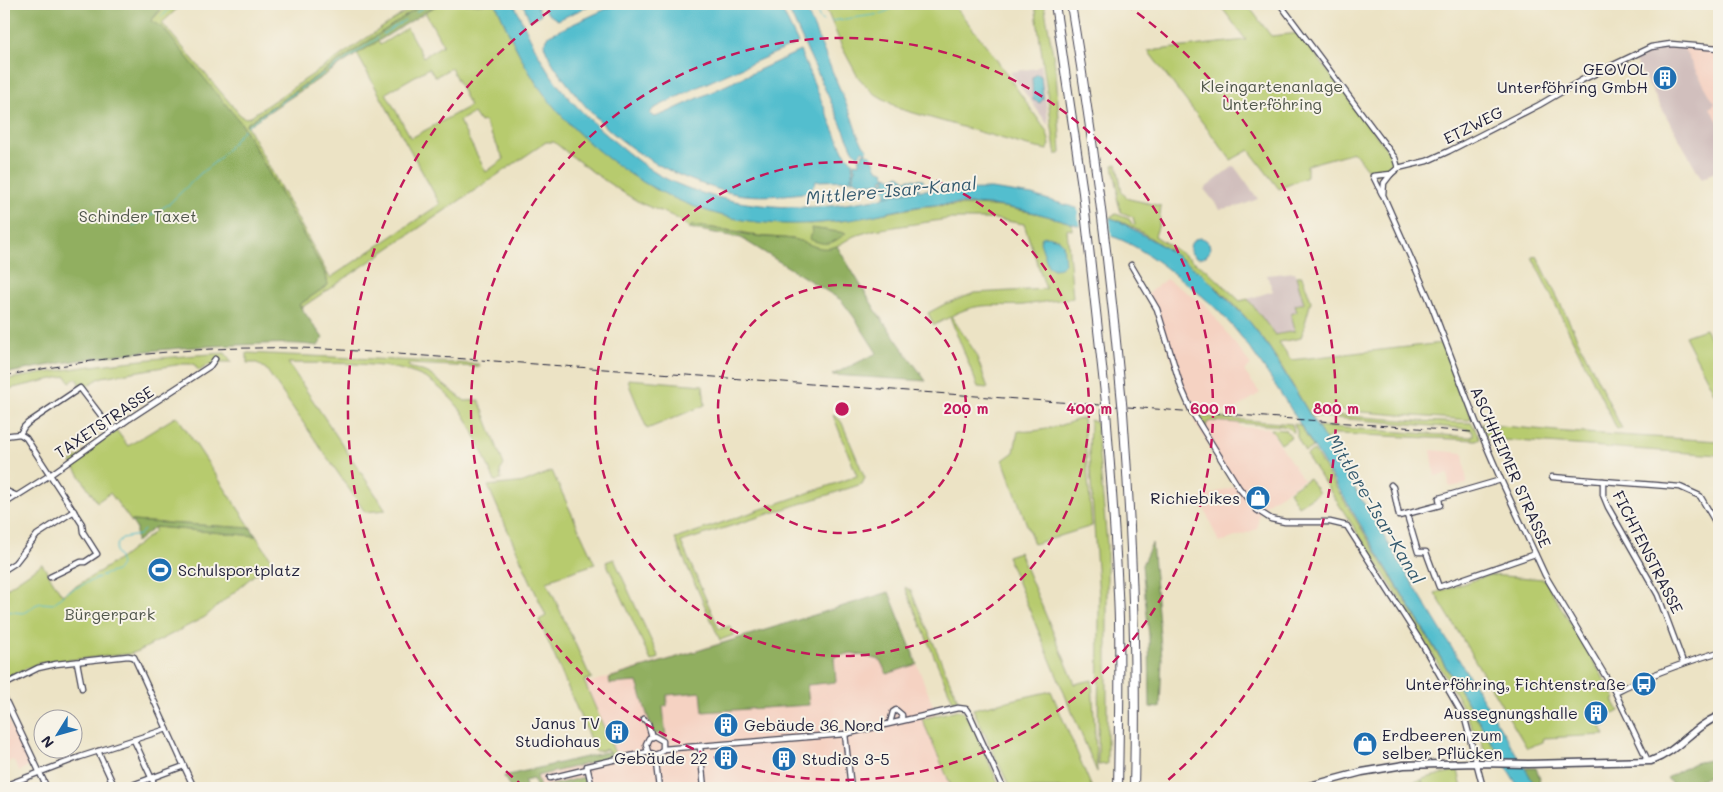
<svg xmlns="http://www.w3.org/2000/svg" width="1723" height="792" viewBox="0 0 1723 792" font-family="Mali,sans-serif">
	<rect width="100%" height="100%" fill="#f7f3e8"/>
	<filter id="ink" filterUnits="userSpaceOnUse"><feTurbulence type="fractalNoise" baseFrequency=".02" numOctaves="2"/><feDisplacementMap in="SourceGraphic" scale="10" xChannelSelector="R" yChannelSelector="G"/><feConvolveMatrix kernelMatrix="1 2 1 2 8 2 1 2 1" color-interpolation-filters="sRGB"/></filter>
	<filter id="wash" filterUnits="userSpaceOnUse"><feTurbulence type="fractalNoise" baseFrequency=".0096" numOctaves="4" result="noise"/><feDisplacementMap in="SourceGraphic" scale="20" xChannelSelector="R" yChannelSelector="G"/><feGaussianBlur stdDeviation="1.12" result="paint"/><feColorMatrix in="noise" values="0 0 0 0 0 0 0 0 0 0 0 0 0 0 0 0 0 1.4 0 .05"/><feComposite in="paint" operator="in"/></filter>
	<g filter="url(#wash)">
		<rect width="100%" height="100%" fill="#ece3c5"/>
		<g fill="#f5d2c2">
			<polygon points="1660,48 1719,49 1719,169 1702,179 1635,61"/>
			<polygon points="1166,279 1204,303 1251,365 1244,371 1260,393 1231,412 1189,408 1155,310 1147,294"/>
			<polygon points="1197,416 1205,428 1207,423 1211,421 1238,423 1241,427 1269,428 1303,480 1260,508 1257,529 1219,543 1200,498 1235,486 1195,422"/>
			<polygon points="1431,450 1463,453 1467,484 1449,487 1448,474 1435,476"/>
			<polygon points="889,592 937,716 923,720 952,788 585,788 583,779 539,788 535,773 615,753 585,684"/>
			<polygon points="4,711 29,766 19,771 13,760 4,764"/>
		</g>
		<g fill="#d1bfbd">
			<polygon points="1660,48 1683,48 1715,104 1710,108 1719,123 1719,169 1702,179 1635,61"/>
			<polygon points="1041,64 1048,119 1048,125 1010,72 1036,68"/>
			<polygon points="1234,166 1258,199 1240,206 1220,209 1204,189"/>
			<polygon points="1295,272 1304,303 1297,312 1295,331 1275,335 1248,299 1273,291 1267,275"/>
		</g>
		<g fill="#b7cb6e" stroke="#6c7654" fill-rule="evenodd">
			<path d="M167 4H182L162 23 242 117 248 118 417 4H423L246 124 330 278 440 204 357 54 378 41 380 45 407 28 423 57 443 45 425 12 439 4H496L514 44 537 85 567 122 595 148 653 188 809 224 841 221 924 206 974 205 1003 207 1040 214 1072 223V230L1067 229 1073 298C1056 300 1039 303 1023 305 994 307 979 301 951 316L975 352 988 388 978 387 950 317 934 325 928 313 945 304 975 293 1046 289 1024 224 995 219H948L874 230 854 236 837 246 828 249H820L794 239 758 236 741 232 692 225 689 228C676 213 654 211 637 201 608 184 581 164 554 142H546L301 308 299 305 328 285 326 275 241 123 151 21ZM429 68 435 77 451 68 470 106 411 138 386 93ZM474 113 480 122 484 121 504 159 486 172 459 121Z"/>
			<polygon points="882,4 953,4 989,49 1047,132 1050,145 1047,150 1028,146 900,109 872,92 858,77 842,47 826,8 877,7"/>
			<polygon points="1035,4 1044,4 1056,71 1061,153 1060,154 1056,154 1055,150"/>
			<path d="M1219 4H1247L1271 36 1299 33 1395 160 1393 168C1371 183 1367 168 1354 152L1307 165V177L1279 189 1249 150 1231 160 1148 51 1246 40Z"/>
			<path d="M1117 164 1122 193 1129 199 1161 206 1159 224 1155 236 1208 271 1240 301 1248 299 1275 335 1295 331 1291 314 1297 312 1295 305 1304 303 1296 276H1302L1311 301 1301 338 1279 342 1291 360 1443 343 1472 419 1468 420 1336 410 1335 415 1416 421 1472 423 1480 438 1476 440 1340 434H1334L1325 440 1317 426 1470 437 1473 436V431L1468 429 1311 416C1291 384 1273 348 1248 320 1226 294 1200 272 1171 252 1153 239 1132 225 1111 218V216L1116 214 1129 219 1132 224 1135 225 1133 217 1121 212 1117 198 1118 191 1113 165Z"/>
			<polygon points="1537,256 1622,429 1617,429 1532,257"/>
			<polygon points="1705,329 1719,355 1719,402 1685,336"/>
			<path d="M225 353 232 362H220L218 365H208L199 371 194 364H182L102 377 83 388 80 387 77 378 70 382 66 376 4 390V380C79 366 149 358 225 353Z"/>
			<path d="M247 353 479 364 480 367 408 364 409 367 428 373 465 401 479 400 504 465 500 471 501 480 495 481C483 457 473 423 455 403 447 394 434 382 423 377 388 360 327 364 288 363L386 510 365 512 266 369 257 363H247Z"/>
			<polygon points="628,379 703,385 705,405 647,429 630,387"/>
			<polygon points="833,415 839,419 842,423 865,478 862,484 681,542 719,629 730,626 734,635 720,640 675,539 857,476"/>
			<polygon points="177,416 251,528 131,521 110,493 97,502 71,462 117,431 128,446"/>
			<polygon points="1197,416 1292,424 1294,431 1293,433 1287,427 1281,426 1211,421 1207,423 1205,429"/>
			<path d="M1083 418 1092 526 1034 544 1003 460 1014 452 1018 431C1041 433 1061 425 1083 418Z"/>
			<polygon points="1090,420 1096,422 1107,544 1107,764 1098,765 1099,597 1089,454"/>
			<polygon points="1294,424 1300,425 1313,447 1305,452 1297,437 1297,431"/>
			<polygon points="1481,424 1567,432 1719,441 1719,455 1488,439"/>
			<polygon points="1271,429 1285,430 1291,437 1281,444"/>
			<path d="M1314 451 1501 758H1486L1483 745 1478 733H1474C1464 706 1448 681 1433 655 1394 587 1350 521 1306 455Z"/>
			<polygon points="552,471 595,564 553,578 553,580 547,582 588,672 592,678 584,681 615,753 611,754 606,749 602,751 595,751 539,620 546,616 488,486 526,482"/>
			<polygon points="1309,478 1319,493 1298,506 1289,491"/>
			<polygon points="155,527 256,536 274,563 254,575 205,617 139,651 129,654 39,663 4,678 4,590 42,564 62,595 121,558 154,532"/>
			<polygon points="1019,552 1075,684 1092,680 1097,772 1007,556"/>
			<polygon points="614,559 659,658 651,661 606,562"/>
			<polygon points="1489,575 1544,579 1616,699 1613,700 1619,711 1604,719 1606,725 1601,727 1605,735 1543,738 1542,742 1527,748 1435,593"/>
			<polygon points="905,587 911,591 958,700 953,701"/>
			<polygon points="1051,691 1092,788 1010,788 973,709"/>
			<polygon points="957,710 963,712 973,725 1000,788 952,788 922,719"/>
			<polygon points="1458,770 1462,788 1424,788 1422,779"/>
			<polygon points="1421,780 1423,788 1387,788"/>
		</g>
		<g fill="#91af61" stroke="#5a684e">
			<path d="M4 4H153L160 10 151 21 163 28 241 123 326 275 328 285 299 305 323 338 318 346C292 342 265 344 238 345 159 347 81 358 4 374Z"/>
			<polygon points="423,4 439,4 357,54 247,126 246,124"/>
			<path d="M692 225C714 228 735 232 757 236 769 238 781 237 792 239 810 242 818 253 837 246L878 314 926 381 832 375 877 353 854 317 841 300 741 238 689 228Z"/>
			<path d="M811 228 846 233C831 245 827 246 809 239L812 234Z"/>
			<polygon points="131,521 251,528 256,536 155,527 136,542 136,528"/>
			<polygon points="1152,543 1162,658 1160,708 1150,707 1149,636 1142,565"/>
			<polygon points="889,592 917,664 887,674 880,660 852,653 834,657 836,682 807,685 809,705 703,712 701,692 667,695 667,706 663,706 666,739 659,734 653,733 637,682 610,684 609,678"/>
			<polygon points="607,752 610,752 611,755 607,759 537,776 540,788 584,777 587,788 575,788 569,784 553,788 537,788 533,779 524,781 527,788 510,788 504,776"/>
			<polygon points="1719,758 1719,773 1686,784 1672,784 1667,778 1694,763"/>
			<polygon points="1524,768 1536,768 1540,778 1539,780 1543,788 1537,788"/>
		</g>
		<g fill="#53bece" stroke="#3a7084">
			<path d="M496 4H514C525 27 535 50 549 72 565 96 586 117 608 136 624 150 641 164 659 175 705 200 759 208 810 207 834 207 858 202 882 198L885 196 886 192 882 184 884 181 887 182 885 180 887 176 893 179 899 175 906 180 910 179 923 180 924 183 918 186 919 189 886 196 922 190 991 189 1032 195 1117 220 1164 247 1202 274 1249 321 1270 349 1537 788H1519L1289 406C1269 376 1251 346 1226 319 1212 303 1195 290 1178 277 1159 262 1139 247 1117 238 1080 226 1042 212 1004 207 978 203 950 203 924 206 895 209 867 219 839 221 815 224 791 225 767 223 679 217 586 157 537 84 520 59 508 31 496 4Z"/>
			<polygon points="523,4 536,4 541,14 530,21"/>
			<polygon points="541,4 593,4 558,20 548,14"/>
			<path d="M617 4H779L798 43 700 86 653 109 650 114 655 117 666 113 800 51 843 151 852 162 853 173H851H853V176L850 177H853V180L816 181 810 192C789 195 766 197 745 195 732 194 720 190 708 186 655 169 612 139 577 96 565 80 551 65 544 45L549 35Z"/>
			<path d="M786 4H804L852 118C856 131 859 141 868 150L865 153 863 150 858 156 853 150Z"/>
			<polygon points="1037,74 1041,76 1043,99 1040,103 1033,100 1032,78"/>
			<polygon points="864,153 871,155 877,169 885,172 884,174 886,176 884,179 881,178 883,180 881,183 862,183 854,180 854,170 856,169 854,169 854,163 859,164 859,158 863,157 862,155"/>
			<polygon points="1047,236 1059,239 1063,244 1065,264 1060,268 1054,269 1048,266 1040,242 1042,237"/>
			<circle cx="1200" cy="248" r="10"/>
		</g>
		<polygon fill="#ece3c5" points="1077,205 1109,215 1112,239 1080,229"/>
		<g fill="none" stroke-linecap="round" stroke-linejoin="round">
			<g stroke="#53bece" stroke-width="1">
				<polyline points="814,4 820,19 823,21"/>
				<polyline points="416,12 429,4"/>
				<polyline points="161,17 176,4"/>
				<polyline points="831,21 881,14 902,4"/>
				<polyline points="383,34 405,20"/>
				<polyline points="329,71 378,38"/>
				<polyline points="300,89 324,73"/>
				<polyline points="279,104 296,92"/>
				<polyline points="247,126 275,106"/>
				<polyline points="145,219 169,204 201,173 220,158 244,129"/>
				<polyline points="133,227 141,222"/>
				<path d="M4 611 23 613 28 611 35 605 41 603 53 604 67 592 106 574 116 571 121 566C120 552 109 554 122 538L139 535 144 530"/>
			</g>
		</g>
	</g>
	<g filter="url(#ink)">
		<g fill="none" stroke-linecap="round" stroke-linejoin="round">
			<defs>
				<g id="street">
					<polyline points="1280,4 1395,158 1398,168"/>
					<polyline points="1391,174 1384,183 1383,195 1429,299 1476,422 1501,480 1545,575 1615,692 1648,761"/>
					<polyline points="1382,194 1373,176 1391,174 1398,168 1427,161 1449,151 1539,105 1582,80 1651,47 1671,44 1719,48"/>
					<polyline points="1131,265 1157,309 1181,387 1192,412 1239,488 1257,510 1271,519 1285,522 1330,522 1347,526 1419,639 1465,719 1483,788"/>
					<polyline points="20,434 24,427 28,423 80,388 112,430"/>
					<polyline points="4,436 20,434 26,438 82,524 83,532 97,554 85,562 81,562 50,577"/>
					<polyline points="1552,477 1680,487 1700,496 1719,528"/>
					<polyline points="1603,481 1603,495 1608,507 1658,595 1683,662"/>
					<polyline points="1391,485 1393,487 1399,516 1440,505 1439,498 1501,480"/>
					<polyline points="4,490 17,496"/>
					<polyline points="4,504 50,475 129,419 210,366 215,359"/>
					<polyline points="1407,515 1418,552 1426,552 1439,587 1535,554"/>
					<polyline points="4,570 15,563 37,535 74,511"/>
					<polyline points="77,662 82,688"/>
					<polyline points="4,685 38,668 56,664 128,656 134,657 194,788"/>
					<path d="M1615 692C1649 675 1683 663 1719 652"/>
					<polyline points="4,697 47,788"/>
					<polyline points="644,719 648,723 652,737"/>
					<polyline points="890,723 893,712 896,710 902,715 902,720"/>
					<polyline points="845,734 851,788"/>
					<polyline points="134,740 156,788"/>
					<polyline points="700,747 704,788"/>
					<polyline points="98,751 115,788"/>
					<polyline points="648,752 646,744 649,738 654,736 663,741 663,749"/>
					<polyline points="655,755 659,788"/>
					<polyline points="550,778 587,769"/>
					<polyline points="4,786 80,757 167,729"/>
					<polyline points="124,788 184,766"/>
					<path d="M592 788 587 766 648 752C654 756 660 755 663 749L845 734 958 708 966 709 970 715 1003 788"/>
				</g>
				<path id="secondary" d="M1302 788 1362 772 1404 765 1476 763 1528 764 1651 761C1679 751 1692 727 1719 716"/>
				<g id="highway">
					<polyline points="1055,4 1083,193 1106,403"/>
					<path d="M1071 4C1093 136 1110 270 1122 403"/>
					<path d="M1106 411C1111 480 1117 550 1119 620 1120 676 1119 732 1118 788"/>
					<path d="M1123 412C1132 537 1137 662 1134 788"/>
				</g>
			</defs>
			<use href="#street" stroke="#403f50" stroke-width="7"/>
			<use href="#secondary" stroke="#403f50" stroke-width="9"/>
			<use href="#highway" stroke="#403f50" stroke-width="10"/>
			<use href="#street" stroke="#fff" stroke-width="4.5"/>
			<use href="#secondary" stroke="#fff" stroke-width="6"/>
			<use href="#highway" stroke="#fff" stroke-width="8"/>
			<path stroke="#22223b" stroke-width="1" stroke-dasharray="8 4" stroke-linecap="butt" d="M4 376C87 360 171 348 256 348 294 347 332 349 370 352L1472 432"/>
			<defs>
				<g id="highway-bridge">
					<polyline points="1106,403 1106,411"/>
					<polyline points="1122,403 1123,412"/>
				</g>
			</defs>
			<use href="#highway-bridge" stroke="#403f50" stroke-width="10" stroke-linecap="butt"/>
			<use href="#highway-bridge" stroke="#fff" stroke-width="8"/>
		</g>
	</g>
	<g fill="none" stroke="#c2185b" stroke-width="2.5" stroke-dasharray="9 6">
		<circle cx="842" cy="409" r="124"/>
		<circle cx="842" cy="409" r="247"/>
		<circle cx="842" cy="409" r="371"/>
		<path d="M524 787A494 494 0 0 1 559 4M1125 4A494 494 0 0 1 1160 787"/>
	</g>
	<defs>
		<symbol id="building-disc" viewBox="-11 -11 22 22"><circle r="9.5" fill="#1f6fb2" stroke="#f7f3e8"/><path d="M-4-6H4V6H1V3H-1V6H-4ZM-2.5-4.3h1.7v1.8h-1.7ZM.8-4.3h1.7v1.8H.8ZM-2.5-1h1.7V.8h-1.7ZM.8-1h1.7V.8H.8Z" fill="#fff"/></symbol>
		<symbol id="shop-disc" viewBox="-11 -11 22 22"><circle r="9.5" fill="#1f6fb2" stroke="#f7f3e8"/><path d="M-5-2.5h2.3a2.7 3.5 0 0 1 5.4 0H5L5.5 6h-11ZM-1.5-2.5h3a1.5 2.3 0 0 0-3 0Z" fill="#fff"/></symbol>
		<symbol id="stadium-disc" viewBox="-11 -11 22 22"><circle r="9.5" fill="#1f6fb2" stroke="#f7f3e8"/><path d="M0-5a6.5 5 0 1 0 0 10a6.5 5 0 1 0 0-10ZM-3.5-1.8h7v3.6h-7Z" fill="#fff"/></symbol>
		<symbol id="bus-disc" viewBox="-11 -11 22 22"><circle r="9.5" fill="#1f6fb2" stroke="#f7f3e8"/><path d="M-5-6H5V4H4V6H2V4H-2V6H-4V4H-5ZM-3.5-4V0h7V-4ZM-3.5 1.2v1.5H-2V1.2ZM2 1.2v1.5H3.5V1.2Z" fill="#fff"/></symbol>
	</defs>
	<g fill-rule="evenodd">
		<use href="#building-disc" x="1651" y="64" width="28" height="28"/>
		<use href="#shop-disc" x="1244" y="484" width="28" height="28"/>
		<use href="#stadium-disc" x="146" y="556" width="28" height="28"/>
		<use href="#bus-disc" x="1630" y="670" width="28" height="28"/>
		<use href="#building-disc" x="1582" y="699" width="28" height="28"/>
		<use href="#building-disc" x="712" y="711" width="28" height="28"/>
		<use href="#building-disc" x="603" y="718" width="28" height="28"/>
		<use href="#shop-disc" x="1351" y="730" width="28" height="28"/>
		<use href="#building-disc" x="712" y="744" width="28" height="28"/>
		<use href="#building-disc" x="770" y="745" width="28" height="28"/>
	</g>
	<g text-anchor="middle" stroke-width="4" stroke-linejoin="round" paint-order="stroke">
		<g font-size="16" fill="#22223b" stroke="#f7f3e8" text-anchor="end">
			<text x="1648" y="75">GEOVOL<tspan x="1648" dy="18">Unterföhring GmbH</tspan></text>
			<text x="1240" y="504">Richiebikes</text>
			<text x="178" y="576" text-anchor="start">Schulsportplatz</text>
			<text x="1626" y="690">Unterföhring, Fichtenstraße</text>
			<text x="1578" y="719">Aussegnungshalle</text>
			<text x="600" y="729">Janus TV<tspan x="600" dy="18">Studiohaus</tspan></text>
			<text x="744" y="731" text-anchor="start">Gebäude 36 Nord</text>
			<text x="1382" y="741" text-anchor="start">Erdbeeren zum<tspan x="1382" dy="18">selber Pflücken</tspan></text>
			<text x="708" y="764">Gebäude 22</text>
			<text x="802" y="765" text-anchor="start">Studios 3-5</text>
		</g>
		<g font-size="16" fill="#4f554a" stroke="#f7f3e8">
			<text x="1272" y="92">Kleingartenanlage<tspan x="1272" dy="18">Unterföhring</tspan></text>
			<text x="138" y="222">Schinder Taxet</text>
			<text x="110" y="620">Bürgerpark</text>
		</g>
		<g font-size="16" fill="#22223b" stroke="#f7f3e8">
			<text transform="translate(1473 125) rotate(-27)" y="6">ETZWEG</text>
			<text transform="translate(104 422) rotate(-34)" y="6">TAXETSTRASSE</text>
			<text transform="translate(1511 467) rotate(66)" y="6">ASCHHEIMER STRASSE</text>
			<text transform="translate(1648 552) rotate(63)" y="6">FICHTENSTRASSE</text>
		</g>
		<g font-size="18" font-style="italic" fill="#33596e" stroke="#f7f3e8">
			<text transform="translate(891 191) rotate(-5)" y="6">Mittlere-Isar-Kanal</text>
			<text transform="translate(1375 509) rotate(59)" y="6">Mittlere-Isar-Kanal</text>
		</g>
	</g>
	<circle cx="842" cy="409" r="8" fill="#c2185b" stroke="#f7f3e8" stroke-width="2.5"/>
	<g font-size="15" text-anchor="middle" font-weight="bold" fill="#c2185b" stroke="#f7f3e8" stroke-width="4" stroke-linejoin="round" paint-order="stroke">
		<text x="966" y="414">200 m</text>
		<text x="1089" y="414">400 m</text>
		<text x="1213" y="414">600 m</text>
		<text x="1336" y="414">800 m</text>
	</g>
	<rect width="1723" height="792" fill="none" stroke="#f7f3e8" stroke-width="20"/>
	<g transform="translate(58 734) rotate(233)"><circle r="24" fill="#f7f3e8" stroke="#a29fa3"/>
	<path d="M0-4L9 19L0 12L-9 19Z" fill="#1f6fb2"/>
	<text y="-8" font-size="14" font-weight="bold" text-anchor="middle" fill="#22223b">N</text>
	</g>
</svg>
